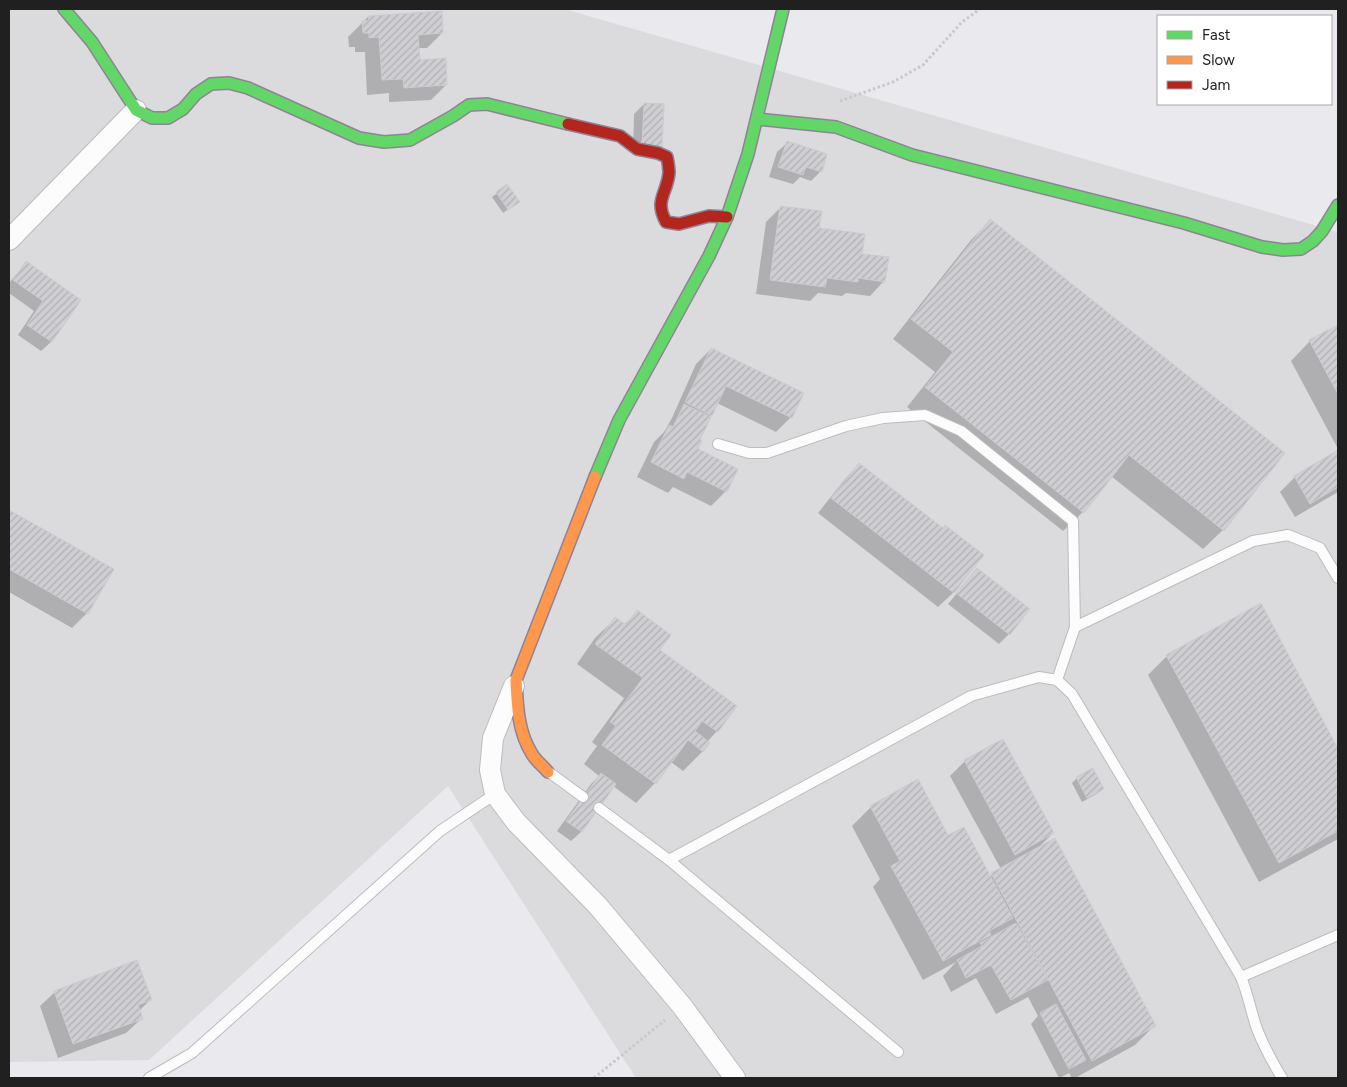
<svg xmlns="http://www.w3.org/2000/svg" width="1347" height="1087" viewBox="0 0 1347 1087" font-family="Figtree,sans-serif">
	<defs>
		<pattern id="building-hatch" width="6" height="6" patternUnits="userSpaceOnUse" patternTransform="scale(1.25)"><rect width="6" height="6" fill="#cfcfd3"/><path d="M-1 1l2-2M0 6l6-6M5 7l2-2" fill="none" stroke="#b1b1b5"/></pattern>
	</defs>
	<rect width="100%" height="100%" fill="#eae9ee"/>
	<polygon fill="#dbdadd" points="9,9 564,9 1338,232 1338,1078 636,1078 448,786 149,1060 9,1062"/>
	<g fill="#0003">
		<polygon points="368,17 442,33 427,48 418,48 419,61 446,85 431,100 389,102 389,93 367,95 365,52 355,52 355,47 349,47 348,37"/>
		<polygon points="644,104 663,105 633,155 634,114"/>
		<polygon points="787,143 821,171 811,181 800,177 793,184 769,177 777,152"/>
		<polygon points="507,186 513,206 503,213 492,197"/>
		<polygon points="781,207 860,255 884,281 870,296 846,293 842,296 818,293 810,301 756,294 766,222"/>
		<polygon points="990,221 1283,453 1223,530 1203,549 1111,476 1083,512 1063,531 907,407 935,372 893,339 971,240"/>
		<polygon points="26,263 80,300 51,342 41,351 18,335 34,311 9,293 9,283"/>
		<polygon points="1338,326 1338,449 1291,361 1310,341"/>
		<polygon points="711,349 791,417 776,432 717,403 698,441 696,450 726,491 711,506 673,487 668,493 637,477 654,442 664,432 672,418 696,364"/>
		<polygon points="1338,452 1338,492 1295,517 1280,492 1295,477"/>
		<polygon points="859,464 943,530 982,555 953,593 938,607 818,513 845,479"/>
		<polygon points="9,511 112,569 87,613 72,628 9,592"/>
		<polygon points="977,569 1009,634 999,644 948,604"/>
		<polygon points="637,612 658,650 735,706 717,731 707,742 703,751 683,771 671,762 655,783 636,803 613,786 581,832 571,841 557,831 591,784 599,776 584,764 597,746 592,742 624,698 577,664 595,638 615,619 624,625"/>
		<polygon points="1167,656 1338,750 1338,839 1259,882 1148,675"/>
		<polygon points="965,761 1053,833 1038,848 1154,1026 1135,1045 1075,1078 1072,1078 1069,1073 1059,1078 1031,1024 1038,1016 1028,997 996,1014 976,978 951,992 943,976 956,962 923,980 873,887 880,879 852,826 871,807 948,837 989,877 1001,869 950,776"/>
		<polygon points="1077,778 1102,788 1098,793 1082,802 1072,783"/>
		<polygon points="55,992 151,999 139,1011 141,1019 126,1033 58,1058 40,1006"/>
	</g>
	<g fill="url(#building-hatch)" stroke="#cbcbd1">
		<polygon points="442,11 443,33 418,35 420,60 446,58 447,85 404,88 403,79 382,80 379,37 369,38 369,33 363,33 362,21 369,20 368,16"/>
		<polygon points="644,103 664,104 662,147 642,146"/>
		<polygon points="787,141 827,154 822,172 806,167 803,175 778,167"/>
		<polygon points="507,184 520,202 508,210 496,192"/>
		<polygon points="780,206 822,211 819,228 865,234 862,254 889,257 885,282 858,278 858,282 827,278 825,287 770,280"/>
		<polygon points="990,219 1285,453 1224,531 1129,455 1084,513 925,387 953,352 911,319"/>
		<polygon points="26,261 81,300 52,342 27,325 43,301 13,280"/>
		<polygon points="1338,325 1338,394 1309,340"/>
		<polygon points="711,348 804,393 792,418 726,386 712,416 685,402"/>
		<polygon points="684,404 711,417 700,440 702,441 698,449 738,469 727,492 687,472 684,479 651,462 669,425 673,427"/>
		<polygon points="1338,450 1338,487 1310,504 1294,476"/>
		<polygon points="859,463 943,528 945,525 984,555 954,593 831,498"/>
		<polygon points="9,510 114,569 88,614 9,569"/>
		<polygon points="977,568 1030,609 1010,635 956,593"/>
		<polygon points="1261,603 1338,749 1338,831 1279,863 1166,655"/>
		<polygon points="637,610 671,635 660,650 737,706 718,732 702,721 695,731 710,743 703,752 688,740 656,784 602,745 616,726 610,722 643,678 595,644 615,617 626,625"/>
		<polygon points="1003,739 1054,833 1015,855 964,760"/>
		<polygon points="1093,768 1104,789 1087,798 1076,777"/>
		<polygon points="601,773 616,784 582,832 566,821"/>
		<polygon points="918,779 948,835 964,827 1013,918 989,931 991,935 943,961 891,866 900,861 870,806"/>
		<polygon points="1055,838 1156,1026 1092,1061 991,873"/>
		<polygon points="1016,923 1048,980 1011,1000 991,965 966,978 957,960 982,946 980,943"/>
		<polygon points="137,960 152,1000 138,1005 143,1019 73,1044 54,991"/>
		<polygon points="1056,1004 1086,1060 1069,1069 1040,1013"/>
	</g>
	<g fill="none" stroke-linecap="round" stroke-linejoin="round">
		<defs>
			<g id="lane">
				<polyline points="718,444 749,453 767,453 846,426 883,418 925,415 961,431 1073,521 1075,627 1057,680"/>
				<polyline points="1075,627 1253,541 1288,535 1320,548 1338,578"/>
				<polyline points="550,773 583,797"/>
				<polyline points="599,808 669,860 898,1052"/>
				<path d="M669 860 971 696 1039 677 1057 680 1072 694 1241 977C1248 994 1251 1012 1257 1029 1264 1047 1273 1063 1282 1078"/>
				<polyline points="1241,977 1338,935"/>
				<polyline points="149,1078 192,1053 440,831 495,794"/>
			</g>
			<g id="street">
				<polyline points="9,240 136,110"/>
				<polyline points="514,686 493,738 490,770 495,794 516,822 598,906 682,1006 735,1078"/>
			</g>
			<g id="fast">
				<polyline points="64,9 92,42 136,110 152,118 168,118 183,109 196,94 211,84 229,83 248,88 359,138 384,142 410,140 453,116 469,105 487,104 568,124"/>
				<polyline points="757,119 836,127 912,155 1184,223 1262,247 1283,250 1301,249 1313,241 1322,231 1338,205"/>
				<polyline points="595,477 619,420 709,256 727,217 748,154 783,9"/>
			</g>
			<path id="slow" d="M548 772C543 766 536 761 532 754 518 732 517 705 516 680L595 477"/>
			<path id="jam" d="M568 124 620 136 637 149 658 153 667 157C668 162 669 168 669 173 667 194 654 200 666 222L679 224 709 216 727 217"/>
		</defs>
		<use href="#lane" stroke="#bcbcbe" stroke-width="12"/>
		<use href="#street" stroke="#bcbcbe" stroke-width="22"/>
		<use href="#fast" stroke="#8f8397" stroke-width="14"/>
		<use href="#slow" stroke="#8f8397" stroke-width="14"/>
		<use href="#jam" stroke="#8f8397" stroke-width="14"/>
		<g stroke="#c6c9d2" stroke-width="3" stroke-dasharray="2.5 2.5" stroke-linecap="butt">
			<polyline points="840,101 893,82 923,65 962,22 980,9"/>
			<polyline points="594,1078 665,1020"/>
		</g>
		<use href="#lane" stroke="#fcfcfc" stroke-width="10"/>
		<use href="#street" stroke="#fcfcfc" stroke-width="20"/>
		<use href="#fast" stroke="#63d668" stroke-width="11"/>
		<use href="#slow" stroke="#ff974d" stroke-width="11"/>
		<use href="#jam" stroke="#b3261e" stroke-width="11"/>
	</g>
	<rect width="1347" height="1087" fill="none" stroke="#202020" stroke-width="20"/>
	<rect x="1157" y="15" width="175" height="90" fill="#ffffff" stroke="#a6a6a6"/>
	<rect x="1167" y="31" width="25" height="8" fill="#63d668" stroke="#a6a6a6"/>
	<text x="1202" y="40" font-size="15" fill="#202020">Fast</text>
	<rect x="1167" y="56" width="25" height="8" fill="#ff974d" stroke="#a6a6a6"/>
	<text x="1202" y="65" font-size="15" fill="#202020">Slow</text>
	<rect x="1167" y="81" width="25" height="8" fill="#b3261e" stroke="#a6a6a6"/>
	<text x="1202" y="90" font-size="15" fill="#202020">Jam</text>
</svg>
